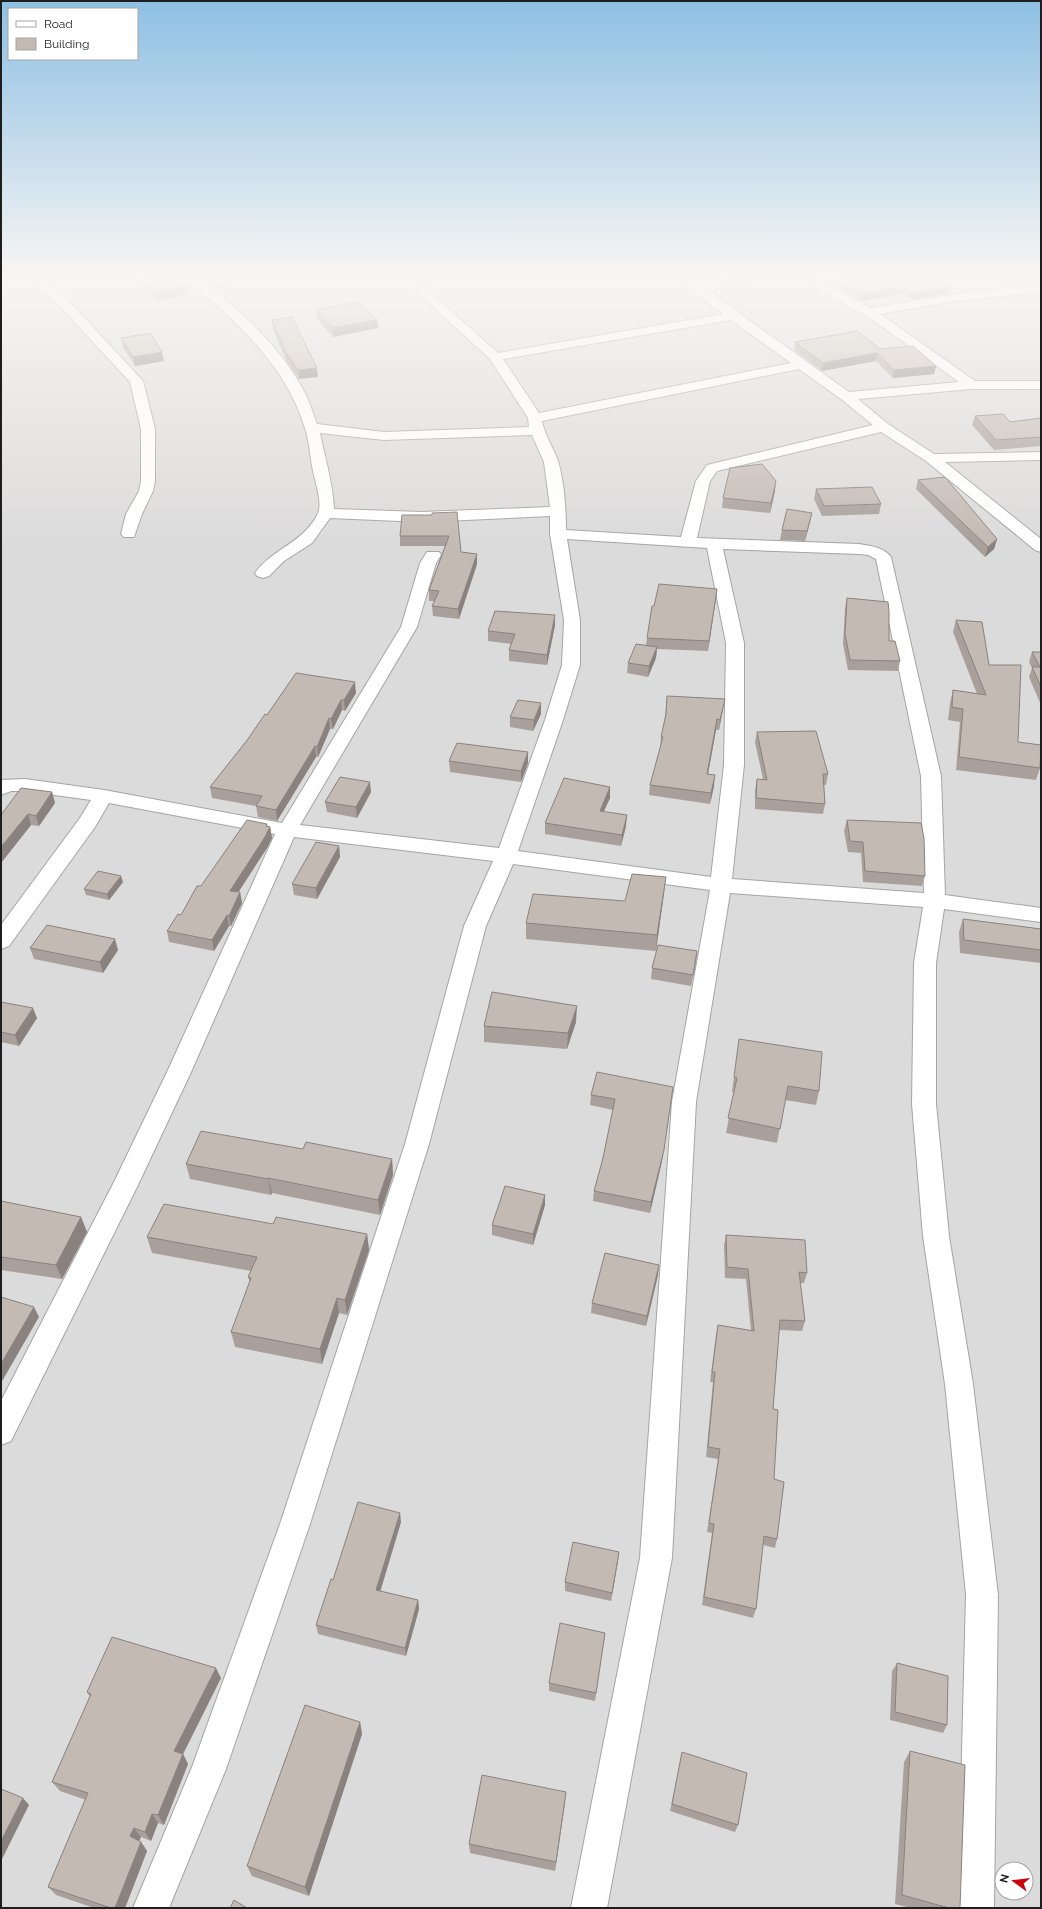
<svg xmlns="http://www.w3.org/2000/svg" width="1042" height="1909" viewBox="0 0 1042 1909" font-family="Raleway,sans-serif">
	<rect width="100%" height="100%" fill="#efebe4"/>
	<path fill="#dcdbdb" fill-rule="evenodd" d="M1 277H1041V1908H1ZM1002 1869H1026V1893H1002Z"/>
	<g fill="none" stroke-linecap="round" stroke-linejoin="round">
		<defs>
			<g id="minor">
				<polygon points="27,277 40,277 64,296 143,381 155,429 155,481 153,491 142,514 134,537 124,537 121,534 126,514 139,491 141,481 141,429 130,382 56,302"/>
				<path d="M180 277H193L200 282 223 277H244L242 279 208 287C246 314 283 351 305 393 310 403 313 414 317 424L384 432 529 427 528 418 490 359 400 277H413L498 353 723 314 674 277H688L699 284 740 277H764L758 280 707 290 849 392 959 382 870 318 801 279 799 277H813L871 308 956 294 1041 284V292L956 301 880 314 975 381H1041V389H972L858 399 888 424 934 454 1041 452V460L945 462 1041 539V552L1035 550 926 461 881 432 717 471 710 481 697 538 859 544C870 546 884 547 891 557L941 776 945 895 1041 908V922L944 909 936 963V1104L949 1236 973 1384 998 1595 994 1908H958L966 1595 945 1384 923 1236 912 1104 914 963 923 907 730 893 696 1102 672 1558 607 1908H571L640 1558 672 1102 710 890 513 864 486 926 429 1144 310 1524 226 1769 169 1908H133L192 1767 280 1524 405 1144 464 926 493 861 294 837 192 1070 138 1185 11 1441 1 1445V1401L114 1182 168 1070 275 834 109 803 95 827 9 946 1 949V925L80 818 91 800 25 791H11L1 795V780L25 779 104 790 282 823 401 627 420 563 427 552H439L441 555 436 563 417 627 300 825 499 848 545 720 562 665 564 620 550 534V516L422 522 330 518 312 543 284 561 269 576 263 578 257 576 255 573C272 549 305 542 318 513 323 502 314 479 312 466 310 454 309 440 305 428 289 376 256 342 218 306 207 295 189 290 180 277ZM731 320 791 363 539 413 503 359ZM799 369 841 399 873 425 707 465 696 481 681 537 566 530C566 509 564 481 558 461 553 447 545 436 542 421ZM320 433 384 440 532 435 544 462 550 507 422 512 334 509C333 484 325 458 320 433ZM567 539 707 548 726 643 724 765 711 877 518 851 563 720 580 665V620ZM723 549 859 554 868 555 876 559 921 776 924 893 732 879 744 765V643Z"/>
			</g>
		</defs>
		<use href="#minor" stroke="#a5a5a5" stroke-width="2"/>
		<use href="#minor" fill="#fff" fill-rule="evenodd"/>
	</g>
	<g fill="#a9a09b">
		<polygon points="818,277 933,277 948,293 911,300 900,294 862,301"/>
		<polygon points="139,279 188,293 158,301 141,288"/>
		<polygon points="316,310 378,328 333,337 317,319"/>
		<polygon points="272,320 318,377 299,379 287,362 273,329"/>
		<polygon points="121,338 164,361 135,366 123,347"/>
		<polygon points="795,342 880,349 936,366 934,374 893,378 876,361 822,371 794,350"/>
		<polygon points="1041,343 1041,371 1040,371"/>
		<polygon points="975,416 1010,422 1041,418 1041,446 994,450 972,425"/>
		<polygon points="918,480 997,539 994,549 985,557 916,489"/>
		<polygon points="816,489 881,504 879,514 822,516 814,499"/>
		<polygon points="775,491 770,513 722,508 723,498"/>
		<polygon points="432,513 461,552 477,554 477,564 459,619 433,616 432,606 435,601 429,601 429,590 445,546 400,546 400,536 432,515"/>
		<polygon points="810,522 805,541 780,540 782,530"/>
		<polygon points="717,589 708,651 657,649 656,658 648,677 627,673 628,663 646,645 647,638 654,606"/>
		<polygon points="847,598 889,641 900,661 898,671 848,670 843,644 845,608"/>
		<polygon points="956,620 1018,742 1040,768 1036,780 956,770 960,722 948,720 950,703 953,690 977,694 953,632"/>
		<polygon points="555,625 547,665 509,661 509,650 511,644 488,641 488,631"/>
		<polygon points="1032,652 1041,652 1041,705 1029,677 1032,668 1029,662"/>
		<polygon points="356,693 345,711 342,710 333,729 330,729 318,757 316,757 277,821 258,817 256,806 212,798 210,787 267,715"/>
		<polygon points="667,696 723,709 719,730 716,730 708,774 714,786 710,804 649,795 650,785 660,748 661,737 665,718"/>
		<polygon points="541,714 533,731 510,727 510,717"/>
		<polygon points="757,732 828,774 826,785 824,785 825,804 823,814 755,809 755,790 757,779 763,779 755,742"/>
		<polygon points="449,761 528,763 521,782 450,772"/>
		<polygon points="610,787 610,798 603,812 626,826 621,846 545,834 545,823"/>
		<polygon points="52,792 55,803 39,826 31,825 1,863 1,815"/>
		<polygon points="371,792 357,818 327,812 325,802"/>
		<polygon points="847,820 925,876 922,886 863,882 861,853 848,852 844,831"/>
		<polygon points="268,826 270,827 272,838 267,848 238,892 240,892 242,903 231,926 229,926 214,951 169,942 167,931 181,915 201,886"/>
		<polygon points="339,846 340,857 317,899 294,895 292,884"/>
		<polygon points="123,882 109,900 86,895 84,889"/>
		<polygon points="664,893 656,951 526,939 526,923 625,901"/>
		<polygon points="963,919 1041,929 1041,964 1041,963 960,953 959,932"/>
		<polygon points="30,948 118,950 103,973 34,959"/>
		<polygon points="697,951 691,986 651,979 652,968"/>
		<polygon points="1,1002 37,1018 19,1046 1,1042"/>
		<polygon points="576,1022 567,1049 484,1042 484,1026"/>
		<polygon points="739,1039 819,1091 816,1105 785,1100 777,1143 726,1133 734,1092 732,1092"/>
		<polygon points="597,1072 662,1161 650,1213 593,1201 594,1191 603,1158 613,1110 590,1105 591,1095"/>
		<polygon points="303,1149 392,1159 393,1175 380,1215 272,1193 271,1195 190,1179 186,1164"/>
		<polygon points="545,1195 545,1205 533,1245 492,1235 492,1225"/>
		<polygon points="1,1201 81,1217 87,1232 62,1279 1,1270"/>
		<polygon points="273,1224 367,1234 369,1250 347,1315 339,1313 322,1364 235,1347 231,1332 250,1283 248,1277 251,1271 152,1253 147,1237"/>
		<polygon points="726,1235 807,1273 804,1283 800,1283 805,1321 802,1331 779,1330 773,1409 774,1479 777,1539 775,1548 763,1545 756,1609 753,1618 702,1605 712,1533 707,1532 718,1459 706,1457 713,1382 710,1382 716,1335 718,1325 751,1331 746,1279 725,1278 724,1245"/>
		<polygon points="658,1275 646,1326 591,1313 592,1303"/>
		<polygon points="401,1522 380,1591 418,1600 419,1609 406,1656 318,1634 316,1625 333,1580"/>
		<polygon points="618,1561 611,1601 565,1591 565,1582"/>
		<polygon points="605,1633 595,1701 549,1691 549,1683"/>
		<polygon points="897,1663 947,1725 943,1733 890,1720 892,1671"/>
		<polygon points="221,1678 183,1754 188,1764 164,1825 158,1823 151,1841 141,1837 139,1841 141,1842 147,1851 125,1908 94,1908 56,1895 48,1887 86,1800 60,1791 52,1782 90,1697 87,1692"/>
		<polygon points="360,1722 362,1734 309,1896 252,1876 247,1866"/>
		<polygon points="910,1751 960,1908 911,1908 895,1904 904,1762"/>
		<polygon points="682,1752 738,1825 735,1832 670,1811"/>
		<polygon points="565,1802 555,1871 470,1853 469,1844"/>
	</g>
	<g fill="#89827e">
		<polygon points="187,285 188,293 158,301 157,292"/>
		<polygon points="949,286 948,293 911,300 912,293"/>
		<polygon points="901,287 900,294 862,301 863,294"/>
		<polygon points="377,320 378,328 333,337 332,328"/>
		<polygon points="162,352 164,361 135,366 133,357"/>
		<polygon points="877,353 876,361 822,371 823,363"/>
		<polygon points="936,366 934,374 893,378 894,370"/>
		<polygon points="317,368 318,377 299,379 298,370"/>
		<polygon points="776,481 775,491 770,513 771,503"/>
		<polygon points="812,513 810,522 805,541 807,531"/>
		<polygon points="997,539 994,549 985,557 988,547"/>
		<polygon points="477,554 477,564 459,619 458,609"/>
		<polygon points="717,589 716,599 708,651 709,641"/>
		<polygon points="555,615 555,625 547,665 547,655"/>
		<polygon points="657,647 656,658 648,677 649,666"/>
		<polygon points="355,682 356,693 345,711 344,700"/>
		<polygon points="725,699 723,709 719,730 720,720"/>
		<polygon points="341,700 342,710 333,729 331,719"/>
		<polygon points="541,703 541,714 533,731 534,720"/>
		<polygon points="329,718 330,729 318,757 317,747"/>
		<polygon points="717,719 716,730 706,785 707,774"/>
		<polygon points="315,746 316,757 277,821 276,810"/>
		<polygon points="528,752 528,763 521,782 521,771"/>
		<polygon points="715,775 714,786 710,804 711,793"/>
		<polygon points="370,782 371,792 357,818 356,807"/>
		<polygon points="610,787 610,798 599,822 600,811"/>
		<polygon points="52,792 55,803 39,826 36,816"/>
		<polygon points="28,814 31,825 1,863 1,847"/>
		<polygon points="627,815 626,826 621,846 622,835"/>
		<polygon points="267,824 268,831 270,827 272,838 267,848 232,902 230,891"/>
		<polygon points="339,846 340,857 317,899 316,888"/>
		<polygon points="121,876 123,882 109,900 107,894"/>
		<polygon points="666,877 664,893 656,951 657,935"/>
		<polygon points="240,892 242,903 231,926 229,916"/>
		<polygon points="227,915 229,926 214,951 212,940"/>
		<polygon points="115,939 118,950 103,973 100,962"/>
		<polygon points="697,951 696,962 691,986 693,975"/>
		<polygon points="577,1006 576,1022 567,1049 568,1033"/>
		<polygon points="33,1008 37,1018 19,1046 15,1035"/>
		<polygon points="671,1097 662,1161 650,1213 651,1202"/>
		<polygon points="392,1159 393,1175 380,1215 378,1200"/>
		<polygon points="268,1178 272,1193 271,1195 268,1179"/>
		<polygon points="545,1195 545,1205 533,1245 533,1234"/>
		<polygon points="81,1217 87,1232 62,1279 56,1265"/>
		<polygon points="367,1234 369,1250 347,1315 345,1300"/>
		<polygon points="659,1265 658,1275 646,1326 647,1316"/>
		<polygon points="337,1298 339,1313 322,1364 320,1349"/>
		<polygon points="34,1307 39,1317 1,1383 1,1364"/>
		<polygon points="400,1513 401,1522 378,1599 376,1590"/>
		<polygon points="619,1552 618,1561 611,1601 612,1593"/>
		<polygon points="418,1600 419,1609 406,1656 405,1648"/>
		<polygon points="605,1633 604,1641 595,1701 596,1693"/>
		<polygon points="216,1668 221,1678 183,1754 188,1764 164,1825 158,1815 174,1751"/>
		<polygon points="360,1722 362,1734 309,1896 305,1887"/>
		<polygon points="566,1792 565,1802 555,1871 556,1862"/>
		<polygon points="23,1798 29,1805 1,1861 1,1841"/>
		<polygon points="152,1814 158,1823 151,1841 145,1832"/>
		<polygon points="134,1828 141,1837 137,1845 130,1836"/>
		<polygon points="141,1842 147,1851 125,1908 115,1908"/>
	</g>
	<g fill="#c4bab4" stroke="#89827e">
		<polygon points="149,277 175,277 187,285 157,292 139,279"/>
		<polygon points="831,277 933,277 949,286 912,293 901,287 863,294"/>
		<polygon points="357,302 377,320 332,328 316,310"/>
		<polygon points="292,317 317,368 298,370 286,353 272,320"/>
		<polygon points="857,331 880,349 913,346 936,366 894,370 877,353 823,363 795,342"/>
		<polygon points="150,333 162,352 133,357 121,338"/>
		<polygon points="1003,414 1010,422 1041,418 1041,437 996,440 975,416"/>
		<polygon points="762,464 776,481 771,503 723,498 730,468"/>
		<polygon points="945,477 997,539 988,547 918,480"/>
		<polygon points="872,487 881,504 824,506 816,489"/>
		<polygon points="787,509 812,513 807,531 782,530"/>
		<polygon points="457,512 461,552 477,554 458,609 432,606 439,591 429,590 449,536 400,536 402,515 432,515 432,513"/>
		<polygon points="659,584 717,589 709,641 647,638 652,606 654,606"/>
		<polygon points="847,598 888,602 889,611 889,641 895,641 900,661 850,660 845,634"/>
		<polygon points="495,611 555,615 547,655 509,650 515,634 488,631"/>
		<polygon points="956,620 982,622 989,665 1021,665 1018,742 1041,745 1040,768 959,757 963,709 952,707 953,690 986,695"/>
		<polygon points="636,644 657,647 649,666 628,663"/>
		<polygon points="1032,652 1041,652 1041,687 1032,667 1040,667"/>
		<polygon points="296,673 355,682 344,700 341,700 331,719 329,718 317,747 315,746 276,810 256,806 262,796 210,787 248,739 265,714 267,715"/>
		<polygon points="667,696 725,699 720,720 717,719 707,774 715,775 711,793 650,785 663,737 661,737 666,714"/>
		<polygon points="518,700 541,703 534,720 510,717"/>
		<polygon points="816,731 828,774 823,774 825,804 756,798 757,779 767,780 757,732"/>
		<polygon points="457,743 528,752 521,771 449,761"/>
		<polygon points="340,777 370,782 356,807 325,802"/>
		<polygon points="564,778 610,787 600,811 627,815 622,835 545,823"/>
		<polygon points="21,788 52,792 36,816 28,814 1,847 1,815"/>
		<polygon points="247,820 267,824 266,826 270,827 265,837 230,891 240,892 229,916 227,915 212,940 167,931 178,914 181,915 197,886 201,886"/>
		<polygon points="847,820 921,823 924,838 925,876 865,871 863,842 850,841"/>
		<polygon points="316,842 339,846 316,888 292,884"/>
		<polygon points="98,871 121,876 107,894 84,889"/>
		<polygon points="632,874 666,877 657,935 526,923 533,894 625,901"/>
		<polygon points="963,919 1041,929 1041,950 964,940"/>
		<polygon points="47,925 115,939 100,962 30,948"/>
		<polygon points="658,945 697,951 693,975 652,968"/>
		<polygon points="492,992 577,1006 568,1033 484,1026"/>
		<polygon points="1,1002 33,1008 15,1035 1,1032"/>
		<polygon points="739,1039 822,1052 819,1091 788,1086 780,1129 728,1118 737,1078 734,1077"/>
		<polygon points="597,1072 673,1087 664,1150 651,1202 594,1191 603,1158 615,1099 591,1095"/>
		<polygon points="201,1131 303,1149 306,1142 392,1159 378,1200 268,1178 268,1179 186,1164"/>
		<polygon points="505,1186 545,1195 533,1234 492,1225"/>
		<polygon points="1,1201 81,1217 56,1265 1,1257"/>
		<polygon points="164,1204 273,1224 276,1217 367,1234 345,1300 337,1298 320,1349 231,1332 251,1278 248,1277 257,1257 147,1237"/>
		<polygon points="726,1235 805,1240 807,1273 799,1272 805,1321 780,1320 773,1409 778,1410 774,1479 784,1482 777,1539 764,1536 756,1609 704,1597 714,1524 709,1523 720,1449 708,1447 715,1372 712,1372 718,1325 754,1331 748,1269 727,1267"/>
		<polygon points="605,1253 659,1265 647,1316 592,1303"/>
		<polygon points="1,1297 34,1307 1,1364"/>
		<polygon points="358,1502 400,1513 376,1590 418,1600 405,1648 316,1625 331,1579 333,1580"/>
		<polygon points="573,1542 619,1552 612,1593 565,1582"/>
		<polygon points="560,1623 605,1633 596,1693 549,1683"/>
		<polygon points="112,1637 216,1668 174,1751 183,1754 158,1815 152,1814 145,1832 134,1828 130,1836 141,1842 115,1908 111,1908 48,1887 88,1793 52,1782 91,1694 87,1692"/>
		<polygon points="897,1663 948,1676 947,1725 895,1712"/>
		<polygon points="305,1705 360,1722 305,1887 247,1866"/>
		<polygon points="910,1751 965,1765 960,1908 949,1908 902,1895"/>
		<polygon points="682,1752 747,1773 738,1825 672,1804"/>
		<polygon points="482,1775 566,1792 556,1862 469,1844"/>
		<polygon points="1,1789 23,1798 1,1841"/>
		<polygon points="234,1900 247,1908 230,1908"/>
	</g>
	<linearGradient id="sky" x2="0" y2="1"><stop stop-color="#8dc0e4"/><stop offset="0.51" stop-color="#f8f6f3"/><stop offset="1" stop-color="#f8f6f3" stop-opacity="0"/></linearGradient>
	<rect width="1042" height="544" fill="url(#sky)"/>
	<rect width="1042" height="1909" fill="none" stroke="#1e1e1e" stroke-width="4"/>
	<rect x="8" y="8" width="130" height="52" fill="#ffffff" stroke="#a5a5a5"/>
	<rect x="16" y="21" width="20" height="6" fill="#ffffff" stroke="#a5a5a5"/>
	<text x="44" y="28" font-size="12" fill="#1e1e1e">Road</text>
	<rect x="16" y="38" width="20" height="12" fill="#c4bab4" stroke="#a5a5a5"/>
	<text x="44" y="48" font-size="12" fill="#1e1e1e">Building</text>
	<g transform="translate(1014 1881) rotate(285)"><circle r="19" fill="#ffffff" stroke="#a5a5a5"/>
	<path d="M0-3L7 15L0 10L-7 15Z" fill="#cb010c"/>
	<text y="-6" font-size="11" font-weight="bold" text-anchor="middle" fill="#1e1e1e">N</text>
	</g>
</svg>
